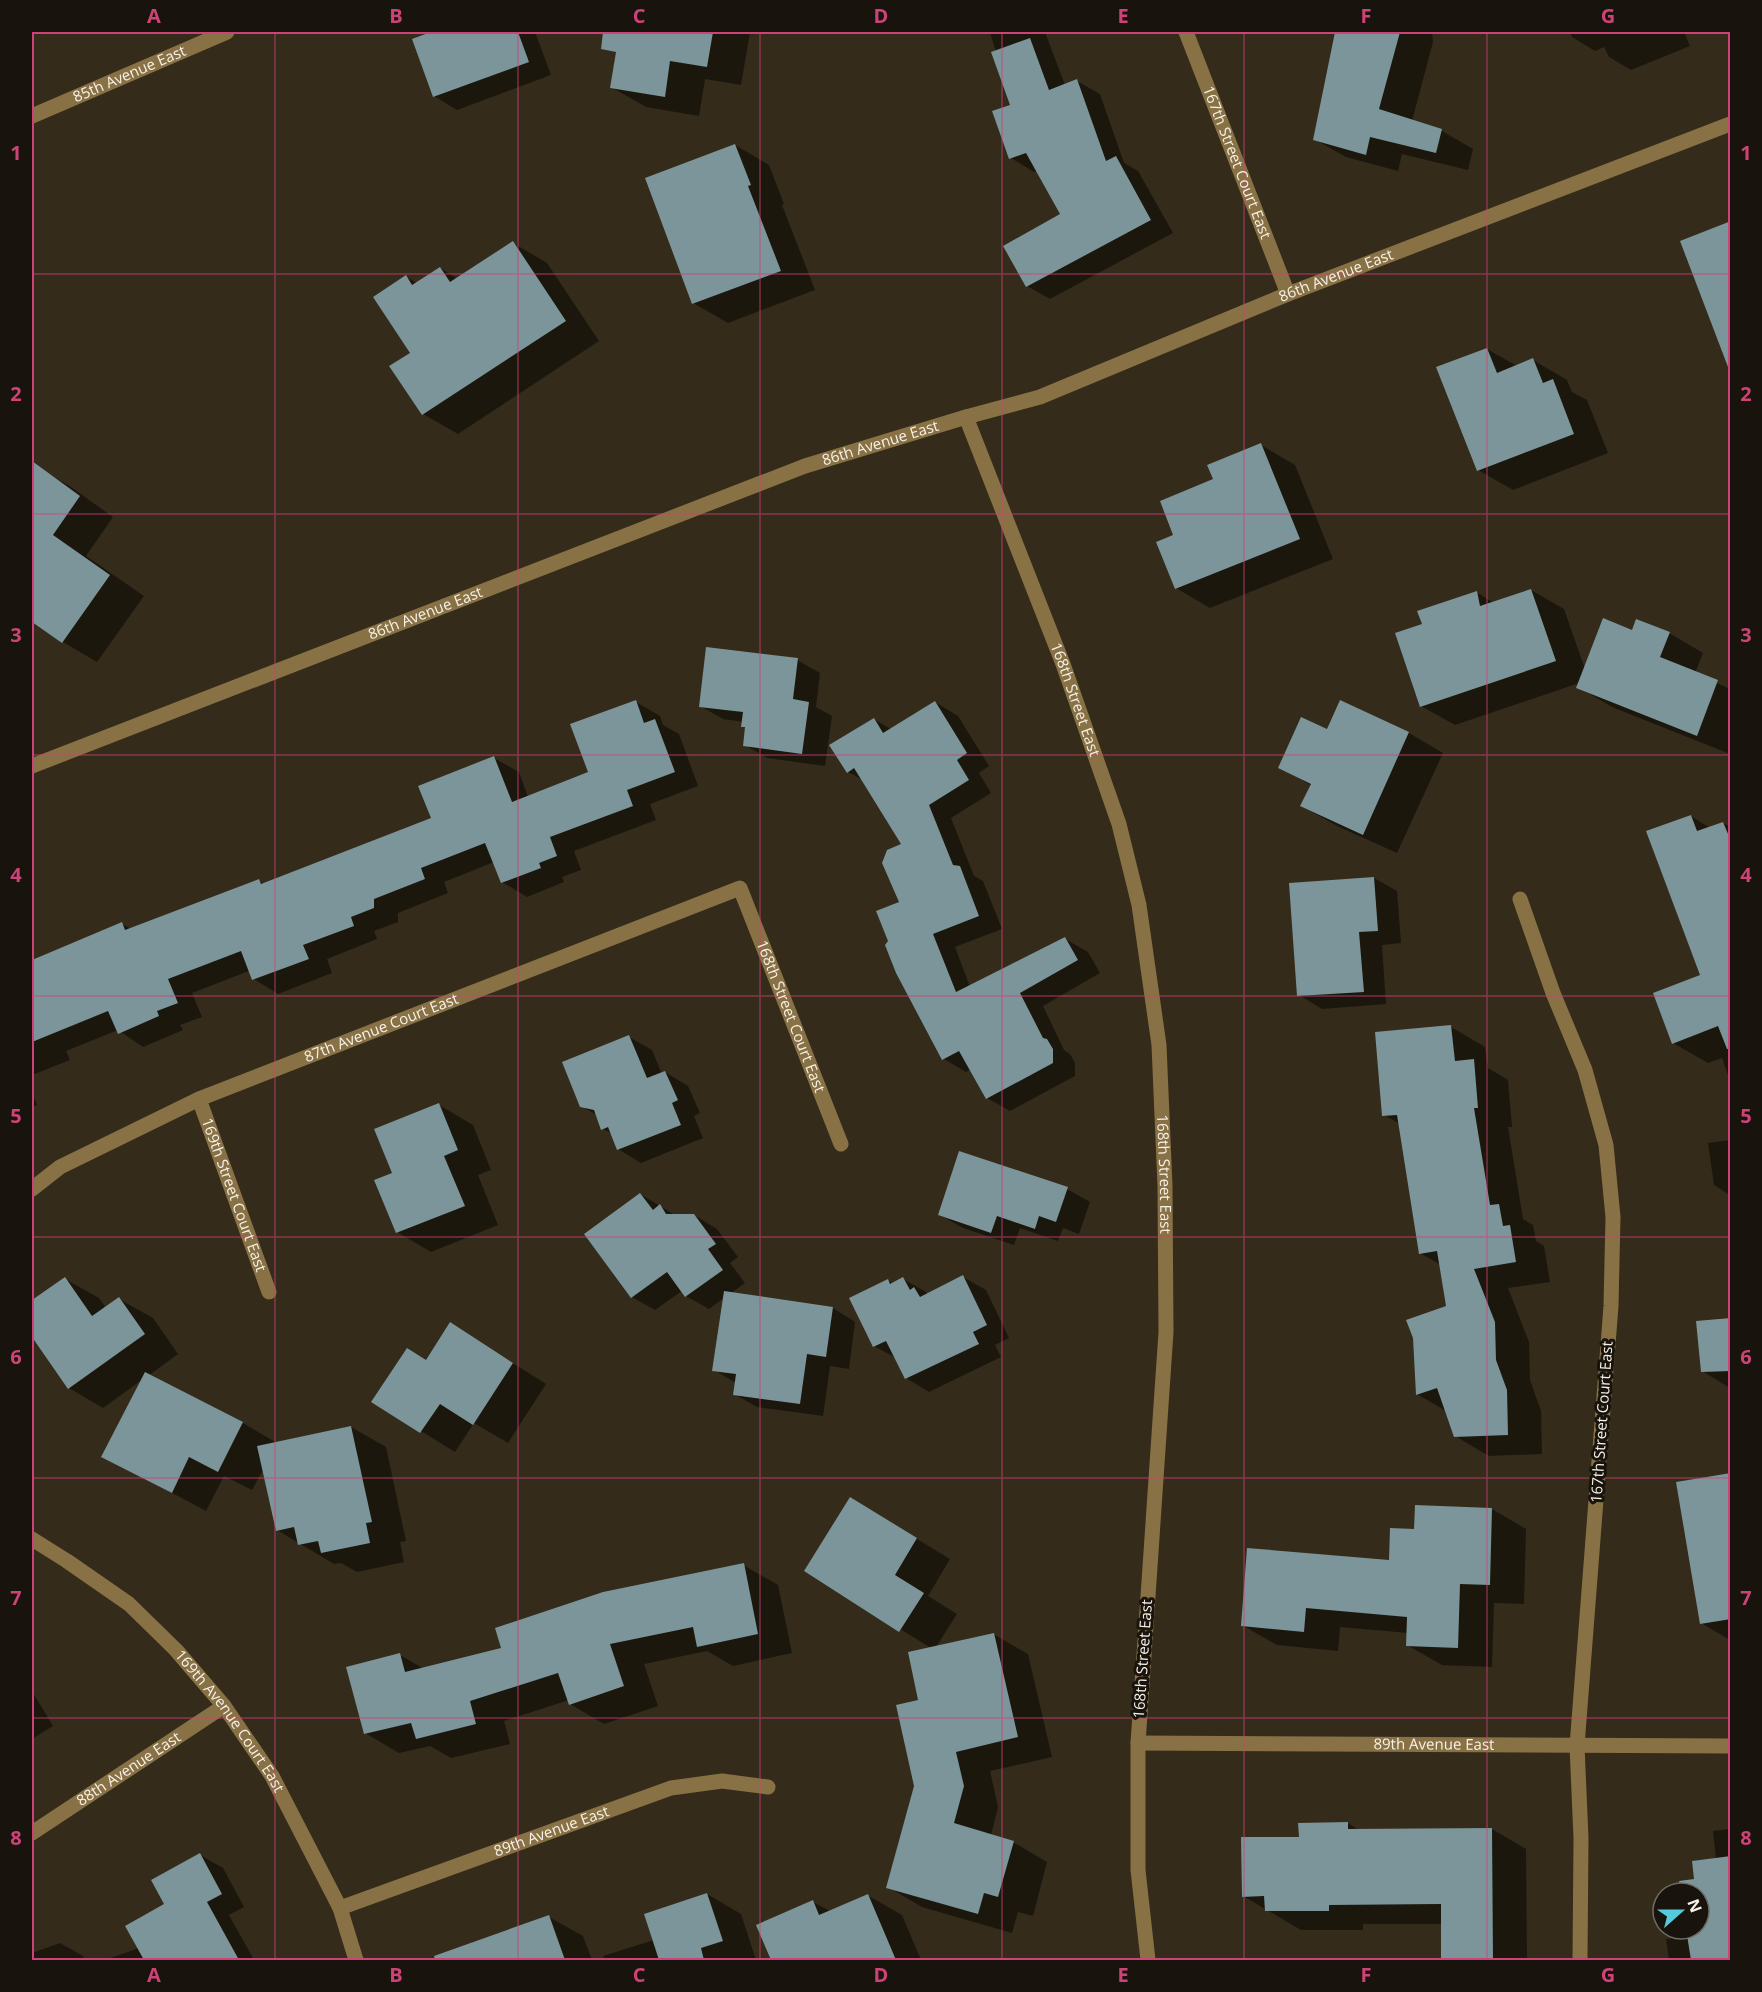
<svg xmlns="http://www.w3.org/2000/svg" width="1762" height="1992" viewBox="0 0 1762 1992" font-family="'Open Sans',sans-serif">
	<rect width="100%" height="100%" fill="#342b1a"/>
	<g fill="#0007">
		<polygon points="435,32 535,32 551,75 457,110 434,96 413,39"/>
		<polygon points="621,32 750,32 741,85 705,79 699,116 646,107 611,87"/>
		<polygon points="990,32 1045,32 1065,85 1077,81 1100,94 1124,163 1138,171 1173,233 1050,299 1027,286 1062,215 1037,170 1034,172 1011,158 1012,106"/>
		<polygon points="1335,32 1432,32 1433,42 1412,121 1442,131 1473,149 1468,170 1402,154 1398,171 1346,157 1314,139 1336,32"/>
		<polygon points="1570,32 1684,32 1690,46 1631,70 1609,57 1604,47 1595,51 1572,37"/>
		<polygon points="735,145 769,165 784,204 782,205 815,290 728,323 693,303"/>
		<polygon points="513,243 547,263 599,341 458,434 423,414 391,367 412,353 406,277 417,283 440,268 458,279"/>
		<polygon points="1487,349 1517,366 1533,360 1567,380 1572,392 1587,400 1608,453 1513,490 1478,470"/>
		<polygon points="1261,445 1295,465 1333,559 1210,608 1176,588 1175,535 1215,480"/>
		<polygon points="37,467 71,487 113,517 86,556 144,596 97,662 63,642 32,620 32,475"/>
		<polygon points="1531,590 1564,609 1585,669 1633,632 1669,633 1703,653 1695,673 1730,689 1730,754 1612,707 1578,687 1579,683 1455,725 1421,706 1424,625 1476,592 1494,603"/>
		<polygon points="797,660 820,673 816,707 832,716 825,766 767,758 745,745 746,728 743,726 744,722 723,719 700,706"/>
		<polygon points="636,702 660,716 663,725 679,734 698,786 650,804 656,820 574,851 581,870 562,877 564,882 527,897 502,882 494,862 444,882 448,893 398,913 398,922 374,931 377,939 327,959 332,973 278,994 254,979 249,971 192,993 202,1017 180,1025 183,1030 143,1047 118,1030 66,1051 70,1060 32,1075 32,984 49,977 122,924 131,929 259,881 264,884 433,818 494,758 519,772 528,797 590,773"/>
		<polygon points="935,702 958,716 989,766 979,773 991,793 951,818 974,876 983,881 1002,929 955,947 970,987 1065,939 1088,952 1100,973 1043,1006 1064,1050 1070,1054 1075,1063 1075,1076 1010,1111 987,1098 971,1069 966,1072 944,1059 901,903 903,845 863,780 848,772 874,719 892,730"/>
		<polygon points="1341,702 1409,733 1443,753 1397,853 1337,826 1302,806 1312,786 1280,767 1328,731"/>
		<polygon points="1691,816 1710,828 1723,823 1730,827 1730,1081 1722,1058 1708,1063 1673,1043 1701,976"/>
		<polygon points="1374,878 1397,891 1401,943 1382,945 1386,1004 1322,1009 1299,995"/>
		<polygon points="1451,1027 1485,1047 1488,1068 1508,1080 1512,1127 1508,1127 1523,1219 1533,1225 1536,1241 1544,1246 1550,1282 1508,1288 1529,1342 1530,1380 1541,1411 1542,1454 1489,1456 1455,1436 1446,1411 1417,1394 1448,1307 1441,1265 1420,1253 1400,1124 1384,1115"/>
		<polygon points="629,1037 652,1050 662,1074 665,1072 688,1086 700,1113 694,1116 703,1138 641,1163 618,1149 613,1134 603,1129 597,1115 581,1106"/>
		<polygon points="32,1092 37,1105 32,1107"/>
		<polygon points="439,1105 473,1125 491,1170 478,1175 498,1225 431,1252 397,1232 394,1174"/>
		<polygon points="1730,1140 1730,1195 1714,1185 1708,1143"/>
		<polygon points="1067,1189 1090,1202 1079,1234 1063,1228 1058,1241 1020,1228 1014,1245 963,1228 940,1215"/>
		<polygon points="640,1194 675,1215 694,1215 717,1229 738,1257 730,1263 745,1283 730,1294 833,1308 855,1322 849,1369 830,1366 823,1416 757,1407 734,1394 736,1383 714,1370 724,1298 709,1309 686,1296 682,1291 655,1310 632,1297"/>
		<polygon points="963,1277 986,1290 1009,1338 995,1345 1001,1357 929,1392 906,1378 896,1358 874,1346 888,1280 893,1284 903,1279 926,1292 928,1295"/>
		<polygon points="65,1279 99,1298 106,1308 119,1299 153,1318 178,1354 148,1376 243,1423 277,1443 351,1427 386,1447 406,1541 400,1542 404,1562 357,1572 341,1563 334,1564 277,1530 264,1468 252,1490 224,1476 206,1511 103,1456 143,1379 103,1408 69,1388 32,1335 32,1302"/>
		<polygon points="1728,1292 1730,1292 1730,1388 1702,1371 1730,1320"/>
		<polygon points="451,1324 546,1384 508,1443 474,1423 455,1452 374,1402 427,1361"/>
		<polygon points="1730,1474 1730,1640 1701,1623"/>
		<polygon points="851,1499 950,1559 928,1596 957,1614 936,1647 993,1634 1028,1654 1052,1757 990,1771 998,1807 991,1835 1013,1842 1047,1862 1033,1916 1018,1912 1012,1933 922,1907 888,1887 916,1786 920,1701 931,1648 806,1571"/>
		<polygon points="1492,1509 1526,1529 1524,1604 1494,1603 1492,1667 1442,1665 1407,1645 1408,1633 1340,1627 1338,1651 1277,1645 1242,1625 1390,1562 1416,1530"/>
		<polygon points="743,1565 778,1585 792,1653 733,1666 707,1651 644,1664 658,1706 604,1724 570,1704 569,1700 504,1721 510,1744 451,1758 430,1746 399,1753 365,1733 400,1655 424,1669 503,1649"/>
		<polygon points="32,1691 53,1726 32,1739"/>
		<polygon points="1348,1823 1360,1831 1492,1829 1526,1849 1527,1960 1443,1960 1443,1924 1363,1924 1363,1930 1301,1930 1243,1896"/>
		<polygon points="1730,1829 1730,1960 1669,1960 1666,1939 1689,1936 1688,1929 1699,1929 1699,1893 1682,1893 1716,1859 1713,1831"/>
		<polygon points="200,1855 223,1868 244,1907 229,1915 254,1960 105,1960 139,1948"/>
		<polygon points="707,1894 741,1914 756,1960 605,1960 603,1956 654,1940"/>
		<polygon points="867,1895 902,1915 921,1960 773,1960 758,1926 813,1902 830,1911"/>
		<polygon points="549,1917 583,1936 592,1960 473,1960 495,1953"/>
		<polygon points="60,1943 83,1956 84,1960 32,1960 32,1953"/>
	</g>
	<g fill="#7b959a">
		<polygon points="431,32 518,32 529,62 433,97 412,39"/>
		<polygon points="603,32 713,32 707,67 670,61 665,97 610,88 616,52 601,49"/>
		<polygon points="1335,32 1400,32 1379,109 1442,129 1436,153 1370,137 1366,155 1313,140"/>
		<polygon points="1030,38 1049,90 1077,79 1106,161 1116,156 1151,220 1026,287 1003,246 1060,214 1026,153 1009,159 992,111 1010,105 991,52"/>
		<polygon points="735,144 751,185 748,186 781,271 692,304 645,178"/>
		<polygon points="1731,221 1731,366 1728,367 1680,241"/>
		<polygon points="513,241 566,321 422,415 389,366 410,353 373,297 406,275 412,285 440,267 450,282"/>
		<polygon points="1487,348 1497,373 1533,358 1543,383 1553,379 1574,434 1477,471 1436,367"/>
		<polygon points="1261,443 1300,539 1175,589 1156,542 1173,535 1160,501 1213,479 1207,465"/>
		<polygon points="32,461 80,496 53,535 110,575 62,643 32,622"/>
		<polygon points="1531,589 1556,661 1420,707 1395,633 1422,624 1417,611 1477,591 1480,606"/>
		<polygon points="1603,618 1632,630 1636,619 1670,632 1660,657 1718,680 1697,736 1576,688"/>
		<polygon points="706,647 798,658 793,699 809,702 802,754 743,746 745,727 741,727 743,712 699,707"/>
		<polygon points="636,700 644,723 655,719 675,772 627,790 633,806 550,837 557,856 539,863 541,868 501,883 485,843 421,868 425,879 374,899 374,908 351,917 354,926 303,945 309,959 252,980 241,951 168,979 178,1003 157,1011 159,1016 118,1034 108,1011 32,1042 32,960 122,922 125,930 259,879 261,884 431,818 418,786 494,756 512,802 588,772 570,724"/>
		<polygon points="1340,700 1409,732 1363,835 1300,806 1311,784 1278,768 1301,717 1327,729"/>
		<polygon points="935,701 967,753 957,760 969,780 929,805 953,865 960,866 979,916 933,934 956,992 1065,937 1078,960 1020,993 1043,1038 1047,1039 1053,1049 1053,1063 986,1099 959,1051 942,1060 896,973 885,945 888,941 876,911 899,902 882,863 887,850 901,844 854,768 847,773 829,745 874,718 883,733"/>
		<polygon points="1691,815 1697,831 1723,822 1731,841 1731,1049 1727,1049 1718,1026 1672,1044 1653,993 1700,975 1646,831"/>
		<polygon points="1374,877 1378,931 1359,932 1364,992 1297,996 1289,883"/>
		<polygon points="1451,1025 1455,1061 1474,1059 1478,1108 1474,1108 1490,1205 1499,1204 1503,1226 1510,1225 1516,1262 1474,1269 1495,1322 1496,1360 1507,1390 1508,1435 1454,1437 1437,1388 1416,1395 1413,1338 1406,1320 1446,1306 1437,1251 1419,1254 1397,1115 1382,1116 1375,1032"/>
		<polygon points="629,1035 647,1078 665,1071 678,1100 672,1103 681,1125 617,1150 608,1127 601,1130 594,1110 580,1107 562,1062"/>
		<polygon points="439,1103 458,1150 444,1156 465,1206 396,1233 374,1180 392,1173 374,1129"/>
		<polygon points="959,1151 1068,1187 1056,1222 1039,1216 1035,1229 997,1216 991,1233 938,1215"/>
		<polygon points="640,1193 653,1210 660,1204 666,1214 694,1214 716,1244 708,1249 723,1270 685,1297 667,1272 631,1298 584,1234"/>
		<polygon points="963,1275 987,1325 973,1332 979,1344 905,1379 886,1341 873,1347 849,1298 888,1279 890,1284 903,1277 910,1290 914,1287 920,1297"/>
		<polygon points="65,1277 92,1316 119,1297 145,1334 68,1389 32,1337 32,1300"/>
		<polygon points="724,1291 833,1307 826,1357 807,1354 800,1404 733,1395 736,1374 712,1371"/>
		<polygon points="1731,1318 1731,1371 1701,1372 1696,1321"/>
		<polygon points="450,1322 513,1363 473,1425 440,1404 420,1433 371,1402 407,1348 426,1360"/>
		<polygon points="145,1372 243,1422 218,1472 189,1457 172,1493 101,1457"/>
		<polygon points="351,1426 372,1522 366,1523 370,1543 321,1553 318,1541 298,1545 294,1527 276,1531 257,1446"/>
		<polygon points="1731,1473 1731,1619 1700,1624 1676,1482"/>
		<polygon points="850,1497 917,1538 895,1575 924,1593 899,1632 804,1571"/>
		<polygon points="1415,1505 1492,1508 1490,1585 1460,1584 1458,1648 1406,1646 1407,1617 1306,1608 1304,1632 1241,1626 1247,1548 1389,1560 1390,1528 1414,1529"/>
		<polygon points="744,1563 758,1634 697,1647 693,1627 610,1644 624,1686 569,1705 558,1673 470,1701 476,1724 416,1739 411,1723 364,1734 346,1667 400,1653 405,1672 501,1648 495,1628 603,1592"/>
		<polygon points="994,1633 1018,1737 956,1752 964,1786 954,1823 1014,1841 998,1897 984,1893 978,1914 886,1888 914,1786 896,1705 918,1700 908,1652"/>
		<polygon points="1348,1822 1348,1829 1492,1828 1493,1960 1441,1960 1441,1904 1329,1905 1329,1911 1265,1911 1264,1896 1242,1897 1241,1837 1299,1837 1298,1823"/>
		<polygon points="200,1853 222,1894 207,1902 239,1960 144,1960 125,1926 164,1904 151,1880"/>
		<polygon points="1731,1856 1731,1960 1691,1960 1686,1929 1699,1929 1699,1893 1681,1893 1679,1881 1694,1879 1692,1861"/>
		<polygon points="707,1893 723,1941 701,1948 704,1960 659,1960 644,1914"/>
		<polygon points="868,1894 896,1960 771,1960 756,1925 813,1900 819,1915"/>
		<polygon points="549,1915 565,1960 435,1960 434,1956"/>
	</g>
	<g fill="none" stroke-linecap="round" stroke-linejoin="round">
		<g stroke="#887145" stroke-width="15">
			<path id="s1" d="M1186 32 1288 294"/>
			<path id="s2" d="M32 116 227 32"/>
			<path id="s3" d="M966 417 1063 664 1119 824 1139 905 1159 1045 1165 1186 1166 1332 1138 1743V1870L1148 1960"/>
			<path id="s4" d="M32 766 805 466 966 417 1040 397 1288 294 1730 124"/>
			<polyline points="1520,899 1553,993 1585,1070 1606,1145 1613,1217 1611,1306 1577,1746 1581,1838 1580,1960"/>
			<path id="s5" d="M199 1099 269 1292"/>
			<path id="s6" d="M32 1189 60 1167 199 1099 740 888 841 1144"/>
			<path id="s7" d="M32 1539 67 1561 129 1604 176 1650 224 1706 272 1776 340 1908 356 1960"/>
			<path id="s8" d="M1138 1743 1730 1746"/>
			<path id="s9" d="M32 1833 224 1706"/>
			<path id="s10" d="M340 1908 671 1788 722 1781 768 1787"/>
		</g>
	</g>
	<path fill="none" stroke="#cd4377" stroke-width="1.5" stroke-opacity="0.55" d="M275 32V1960M518 32V1960M760 32V1960M1002 32V1960M1244 32V1960M1487 32V1960M32 274H1730M32 514H1730M32 755H1730M32 996H1730M32 1237H1730M32 1478H1730M32 1718H1730"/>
	<g text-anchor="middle" stroke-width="6" stroke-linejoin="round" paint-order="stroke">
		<g font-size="15" fill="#f7f1e7" stroke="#18140d">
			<text dy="5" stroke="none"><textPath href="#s2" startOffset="106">85th Avenue East</textPath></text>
			<text dy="5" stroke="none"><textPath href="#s1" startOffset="140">167th Street Court East</textPath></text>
			<text dy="5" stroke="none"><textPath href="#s4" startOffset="1394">86th Avenue East</textPath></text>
			<text dy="5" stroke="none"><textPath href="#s4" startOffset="908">86th Avenue East</textPath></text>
			<text dy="5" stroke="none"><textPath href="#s4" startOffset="422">86th Avenue East</textPath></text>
			<text dy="5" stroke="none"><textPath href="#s3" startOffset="303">168th Street East</textPath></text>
			<text dy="5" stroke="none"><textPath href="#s6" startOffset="909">168th Street Court East</textPath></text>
			<text dy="5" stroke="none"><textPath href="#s6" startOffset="386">87th Avenue Court East</textPath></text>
			<text dy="5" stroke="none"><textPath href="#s3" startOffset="789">168th Street East</textPath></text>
			<text dy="5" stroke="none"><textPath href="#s5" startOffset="102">169th Street Court East</textPath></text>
			<text transform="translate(1602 1422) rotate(-86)" y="5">167th Street Court East</text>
			<text transform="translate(1143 1659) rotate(-86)" y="5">168th Street East</text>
			<text dy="5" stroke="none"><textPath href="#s7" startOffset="272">169th Avenue Court East</textPath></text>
			<text dy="5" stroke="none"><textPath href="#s8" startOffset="296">89th Avenue East</textPath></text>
			<text dy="5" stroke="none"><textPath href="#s9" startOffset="116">88th Avenue East</textPath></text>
			<text dy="5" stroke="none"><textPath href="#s10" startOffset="225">89th Avenue East</textPath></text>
		</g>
	</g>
	<rect width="1762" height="1992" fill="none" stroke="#18140d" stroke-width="66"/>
	<g transform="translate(1681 1911) rotate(69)"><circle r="28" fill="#18140d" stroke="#716c64" stroke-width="1.5"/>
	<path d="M0-4.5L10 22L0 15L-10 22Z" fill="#54cadd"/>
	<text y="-9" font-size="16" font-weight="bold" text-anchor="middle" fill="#f7f1e7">N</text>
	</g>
	<rect x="33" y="33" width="1696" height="1926" fill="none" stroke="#cd4377" stroke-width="2"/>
	<g font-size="20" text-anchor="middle" font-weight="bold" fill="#cd4377">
		<text x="154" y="23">A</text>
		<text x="396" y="23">B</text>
		<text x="639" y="23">C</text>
		<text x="881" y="23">D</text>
		<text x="1123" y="23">E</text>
		<text x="1366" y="23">F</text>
		<text x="1608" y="23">G</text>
		<text x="16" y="160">1</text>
		<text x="1746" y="160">1</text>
		<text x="16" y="401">2</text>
		<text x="1746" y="401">2</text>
		<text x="16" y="642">3</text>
		<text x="1746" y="642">3</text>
		<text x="16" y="882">4</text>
		<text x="1746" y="882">4</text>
		<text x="16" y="1123">5</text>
		<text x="1746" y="1123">5</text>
		<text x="16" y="1364">6</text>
		<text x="1746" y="1364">6</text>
		<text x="16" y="1605">7</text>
		<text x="1746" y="1605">7</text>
		<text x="16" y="1845">8</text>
		<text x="1746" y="1845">8</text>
		<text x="154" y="1982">A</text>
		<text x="396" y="1982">B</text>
		<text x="639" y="1982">C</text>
		<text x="881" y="1982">D</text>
		<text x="1123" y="1982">E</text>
		<text x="1366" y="1982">F</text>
		<text x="1608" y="1982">G</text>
	</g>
</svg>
